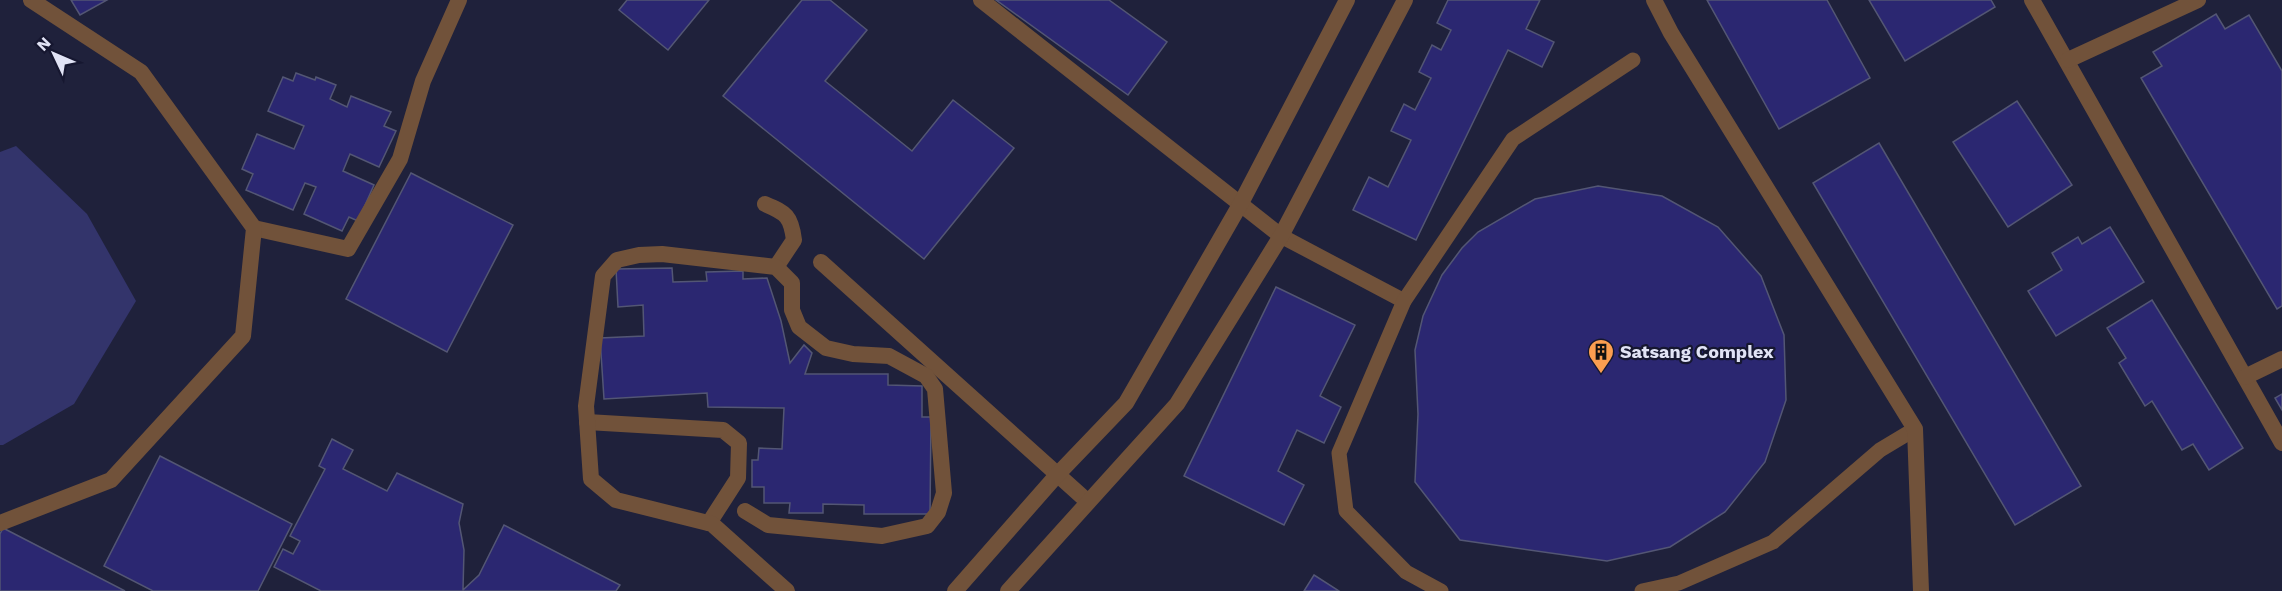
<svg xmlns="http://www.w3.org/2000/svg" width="2282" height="591" viewBox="0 0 2282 591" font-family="'Work Sans',sans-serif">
	<rect width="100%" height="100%" fill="#1f213b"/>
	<polygon fill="#33346b" points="16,146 87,214 136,301 74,404 3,445 0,445 0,152"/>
	<g fill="#2b2771" stroke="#535674" stroke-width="1.5">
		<polygon points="71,0 107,0 80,15"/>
		<polygon points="627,0 709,0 668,50 619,10"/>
		<polygon points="802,0 830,0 867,30 825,81 912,151 953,100 1014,148 924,259 723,96"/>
		<polygon points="996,0 1109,0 1167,42 1128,95"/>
		<polygon points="1448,0 1540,0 1526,29 1554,42 1542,67 1508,50 1416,240 1353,210 1369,177 1388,187 1411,140 1391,131 1404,104 1415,110 1431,78 1419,72 1432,45 1441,50 1451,30 1437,23"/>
		<polygon points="1707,0 1827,0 1870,78 1779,129"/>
		<polygon points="1869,0 1991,0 1995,7 1905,61"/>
		<polygon points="2216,14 2225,29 2249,15 2282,71 2282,306 2277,309 2141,78 2162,66 2153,52"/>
		<polygon points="296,73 315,80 316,77 336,85 330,99 347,107 351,96 391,112 384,126 396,131 379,167 350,154 343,171 374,185 358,221 349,217 342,231 304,214 316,187 305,183 293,210 246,190 253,174 242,169 257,134 294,149 304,126 268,111 283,77 293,81"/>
		<polygon points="2017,101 2072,185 2008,227 1953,142"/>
		<polygon points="1879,143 2081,486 2015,525 1813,183"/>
		<polygon points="411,173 513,225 447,352 346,299"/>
		<polygon points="1598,186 1662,196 1718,227 1761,276 1784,335 1786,400 1765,462 1725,512 1670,547 1607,561 1460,540 1415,482 1418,414 1415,350 1423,316 1442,275 1462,248 1478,232 1535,199"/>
		<polygon points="2110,227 2144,282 2056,336 2028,291 2062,270 2052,253 2078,237 2082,244"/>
		<polygon points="672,268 673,282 707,281 706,272 743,271 743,279 767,278 781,321 790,363 804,345 812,353 805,374 888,374 888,385 922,386 922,417 931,417 930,514 864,514 864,505 823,504 823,513 789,513 790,503 764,503 764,487 752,487 752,460 758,460 759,448 782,449 784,408 708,407 707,393 604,399 600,338 644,336 643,305 618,307 616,269"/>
		<polygon points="1276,287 1355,325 1320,396 1341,407 1324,443 1297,430 1278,471 1304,485 1284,525 1184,476"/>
		<polygon points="2152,300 2243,448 2209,470 2193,444 2182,450 2152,401 2145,406 2119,363 2126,358 2107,328"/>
		<polygon points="2282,394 2282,410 2275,398"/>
		<polygon points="332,439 353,450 343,469 387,491 397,473 463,504 459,523 464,550 463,590 479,575 504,525 620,585 616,591 321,591 274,567 283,549 293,554 300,541 290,536 325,469 319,466"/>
		<polygon points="160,456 292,524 258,591 153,591 104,566"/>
		<polygon points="3,528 125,591 0,591 0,534"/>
		<polygon points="1314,575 1339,591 1304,591"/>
	</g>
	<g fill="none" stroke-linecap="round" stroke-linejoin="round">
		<g stroke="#71523a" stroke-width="15">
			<polyline points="1281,236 1404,301"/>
			<polyline points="1441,591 1406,572 1346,511 1339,453 1404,301 1513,139 1633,60"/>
			<polyline points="1642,591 1679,583 1773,542 1880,450 1915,429"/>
		</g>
		<polyline stroke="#71523a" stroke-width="16" points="254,228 348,249 400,159 423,81 459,0"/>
		<g stroke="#71523a" stroke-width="16">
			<polyline points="981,0 1281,236"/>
			<polyline points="1654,0 1671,33 1915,429 1921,591"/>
			<polyline points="2032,0 2282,443"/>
			<polyline points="2068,60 2198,0"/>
			<path d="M765 204C786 213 791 216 794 240L776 267"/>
			<polyline points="821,262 1087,501"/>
			<polyline points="2245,377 2282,359"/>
			<polyline points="587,422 723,430 739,443 738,478 709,523"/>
			<polyline points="745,511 768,525 882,536 927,526 938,512 944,493 935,389 926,376 889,356 853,354 826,348 799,327 792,310 792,283 776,267 662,254 639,255 617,260 603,276 586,406 591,479 616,500 712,524 787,591"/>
			<polyline points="0,523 111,480 243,336 254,228 141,72 31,0"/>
		</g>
		<g stroke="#71523a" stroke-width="16">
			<polyline points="955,591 1057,475 1126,403 1241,203 1347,0"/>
			<polyline points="1008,591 1177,404 1281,236 1405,0"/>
		</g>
	</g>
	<defs>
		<symbol id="building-pin" viewBox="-11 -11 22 30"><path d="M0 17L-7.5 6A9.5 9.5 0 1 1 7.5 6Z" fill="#fb9e50" stroke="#161730"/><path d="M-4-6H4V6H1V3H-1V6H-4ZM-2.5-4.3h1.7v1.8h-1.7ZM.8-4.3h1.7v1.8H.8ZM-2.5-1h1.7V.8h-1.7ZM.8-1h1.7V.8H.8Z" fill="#111"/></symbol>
	</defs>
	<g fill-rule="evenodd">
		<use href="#building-pin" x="1586" y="337" width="30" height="40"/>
	</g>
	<g text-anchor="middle" stroke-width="4.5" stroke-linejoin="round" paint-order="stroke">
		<g font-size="18" font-weight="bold" fill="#e1e3f5" stroke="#161730" text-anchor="start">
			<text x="1620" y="358">Satsang Complex</text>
		</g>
	</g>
	<g transform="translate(54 54) rotate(314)" stroke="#161730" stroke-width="4.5" paint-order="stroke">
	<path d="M0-4.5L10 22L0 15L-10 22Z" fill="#e1e3f5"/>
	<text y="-9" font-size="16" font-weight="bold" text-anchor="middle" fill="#e1e3f5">N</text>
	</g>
</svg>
